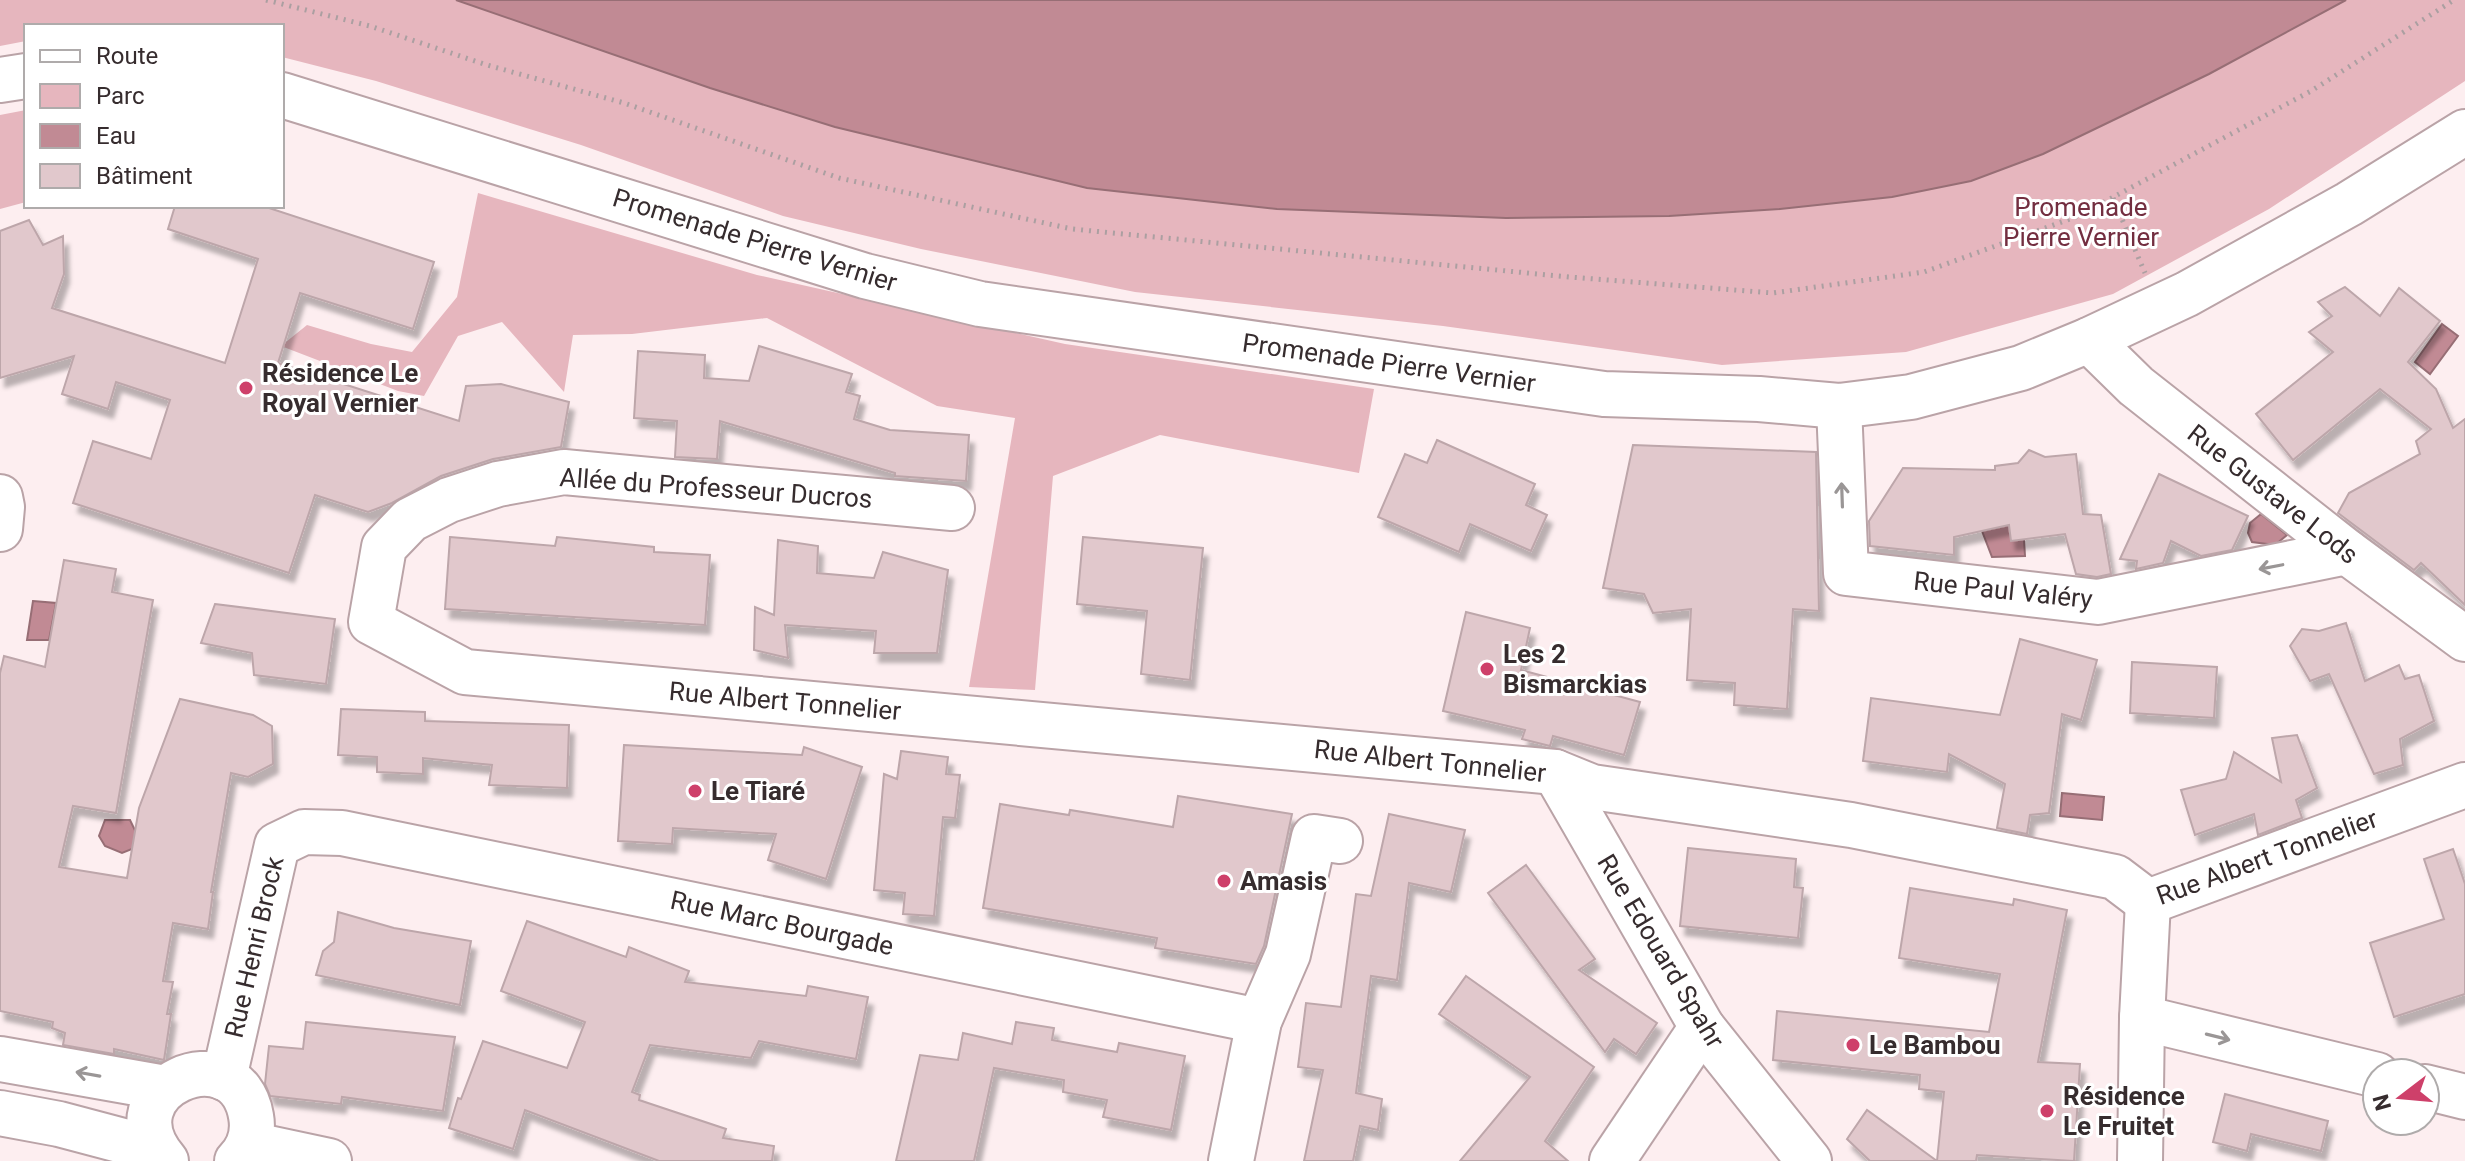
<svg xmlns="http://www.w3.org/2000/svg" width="2465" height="1161" viewBox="0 0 2465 1161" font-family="Roboto,sans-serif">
	<defs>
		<filter id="shadow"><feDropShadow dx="5" dy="9" stdDeviation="2" flood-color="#0004"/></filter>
	</defs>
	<rect width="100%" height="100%" fill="#fdeef0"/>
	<g fill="#e6b6be">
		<polygon points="0,0 456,0 710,88 835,127 1087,188 1277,209 1506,218 1669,216 1780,209 1892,197 1971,181 2043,154 2209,74 2346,0 2465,0 2465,81 2269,209 2113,294 1906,352 1722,365 1443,326 1135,292 921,249 783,216 581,145 376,81 282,57 282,26 26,26 26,41 0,46"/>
		<polygon points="26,110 26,202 0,209 0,115"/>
		<polygon points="478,193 757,275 1065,344 1374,389 1359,473 1160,435 1053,476 1035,690 969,687 1015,418 937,406 767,318 632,334 573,335 564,392 502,322 458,336 424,396 398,391 281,346 307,325 371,344 412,352 457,297"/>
	</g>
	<g fill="#c18a94" stroke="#976e75" stroke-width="2">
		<polygon points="456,0 2346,0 2209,74 2043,154 1971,181 1892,197 1780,209 1669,216 1506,218 1277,209 1087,188 835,127 710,88"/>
		<polygon points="2442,324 2458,336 2430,374 2415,362"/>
		<polygon points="2261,514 2287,535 2275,545 2252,542 2248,533 2250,523"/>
		<polygon points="2012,524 2024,540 2025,556 1992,557 1982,531"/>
		<polygon points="33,601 56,603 49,640 27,640"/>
		<polygon points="2062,793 2104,797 2102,820 2060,816"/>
		<polygon points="105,820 130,820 142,845 122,853 105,846 99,836"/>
	</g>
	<g fill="#e1c8cc" stroke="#bda6aa" stroke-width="2" filter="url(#shadow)">
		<polygon points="175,206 263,206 434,262 413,329 300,293 278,363 459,421 466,386 501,384 569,402 561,447 493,459 441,476 392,503 368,512 315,495 289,573 73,503 93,441 151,459 170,400 116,382 108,409 62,394 74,356 0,378 0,231 29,220 43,245 63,236 64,274 52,308 225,363 258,259 168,229"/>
		<polygon points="2345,287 2380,316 2399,288 2440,321 2408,362 2436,389 2453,428 2465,419 2465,605 2421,563 2414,570 2338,513 2349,493 2420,454 2416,441 2431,429 2380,389 2293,460 2256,414 2333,352 2309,332 2332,316 2318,302"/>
		<polygon points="759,346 852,374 846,392 860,396 854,419 890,430 969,435 966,481 895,476 895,473 720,421 717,459 675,457 677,421 634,418 638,351 705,355 704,378 749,381"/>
		<polygon points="1437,440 1535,484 1526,505 1547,515 1531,551 1470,524 1459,552 1378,517 1405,454 1427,463"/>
		<polygon points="1633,445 1816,452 1819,611 1793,609 1787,709 1734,705 1735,683 1687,680 1691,609 1653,613 1644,594 1603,588"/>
		<polygon points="2029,450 2045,457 2076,454 2083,514 2101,515 2111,574 2097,577 2076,574 2065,534 2011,541 2009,525 1954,537 1954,555 1870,546 1869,521 1903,468 1995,470 1995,466 2018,463"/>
		<polygon points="2159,474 2248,516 2232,550 2201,556 2171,541 2163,563 2136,569 2137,561 2120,559"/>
		<polygon points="450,537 555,546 557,537 654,547 654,552 710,555 705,625 445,609"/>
		<polygon points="1083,537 1203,548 1190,680 1141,674 1147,611 1077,604"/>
		<polygon points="778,540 818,546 817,573 874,578 883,552 948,570 937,653 874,653 876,631 785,625 788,658 754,650 755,607 774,615"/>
		<polygon points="64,560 116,569 112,592 153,600 116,813 73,806 59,867 127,878 139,808 180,699 253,715 272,726 273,764 248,777 231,773 211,892 213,892 208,929 173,923 163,981 173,982 167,1014 171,1014 164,1060 114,1049 114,1054 63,1045 65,1033 52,1028 53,1022 0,1011 0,673 4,656 45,667"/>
		<polygon points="215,604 335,619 326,684 254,675 252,653 201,643"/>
		<polygon points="1466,612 1530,628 1521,670 1640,702 1624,755 1553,736 1550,746 1522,739 1525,730 1443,711"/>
		<polygon points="2346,623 2365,681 2399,665 2405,679 2419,675 2434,721 2400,739 2403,765 2374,774 2329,674 2310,681 2290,646 2302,629 2319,631"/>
		<polygon points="2020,639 2097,660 2081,720 2062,714 2049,813 2030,815 2027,834 1997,828 2005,784 1949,754 1947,772 1863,761 1871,698 2000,715"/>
		<polygon points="2132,662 2217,667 2214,718 2130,713"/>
		<polygon points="341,709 425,712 425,721 569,725 567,788 489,785 492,765 423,758 423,774 377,772 377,757 338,755"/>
		<polygon points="2297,735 2317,788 2296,800 2302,818 2258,835 2254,814 2195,835 2181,790 2226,779 2234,752 2281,782 2272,738"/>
		<polygon points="624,745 802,755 804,747 862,767 826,879 768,860 776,834 673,828 672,844 618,841"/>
		<polygon points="901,751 948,757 946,774 960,775 955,818 943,817 934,916 903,914 905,893 874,890 884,774 897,779"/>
		<polygon points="1178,796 1292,814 1264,946 1256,964 1155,948 1157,938 983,908 1000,804 1069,815 1070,810 1173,827"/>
		<polygon points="1389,814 1465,830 1451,892 1409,883 1397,980 1371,976 1356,1093 1382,1099 1378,1130 1360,1126 1353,1161 1304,1161 1323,1070 1298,1067 1306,1003 1341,1007 1356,894 1371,896"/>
		<polygon points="1688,848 1796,859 1794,887 1803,888 1798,938 1680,926"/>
		<polygon points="2453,849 2465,884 2465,994 2394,1017 2370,943 2444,919 2424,859"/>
		<polygon points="1526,865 1595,959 1579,970 1657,1023 1636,1054 1614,1039 1605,1052 1488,893"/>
		<polygon points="1910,888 2013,905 2014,899 2067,910 2038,1062 2080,1064 2074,1161 1977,1155 1976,1161 1870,1161 1847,1139 1867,1110 1937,1161 1944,1092 1919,1089 1920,1075 1773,1060 1777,1011 1989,1032 2000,974 1899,958"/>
		<polygon points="338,912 394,928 471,941 460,1005 316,975 323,951 334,942"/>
		<polygon points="527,921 626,957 629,947 689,971 685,982 806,996 808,986 868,997 856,1059 759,1041 751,1058 650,1045 632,1092 640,1095 639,1100 726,1129 723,1138 774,1146 772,1161 659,1161 525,1110 513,1149 449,1128 458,1098 461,1099 483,1041 567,1068 585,1022 501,991"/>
		<polygon points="1466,976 1594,1067 1545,1141 1568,1161 1460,1161 1530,1077 1439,1014"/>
		<polygon points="306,1022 455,1037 443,1111 342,1097 341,1104 270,1096 265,1084 269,1046 303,1049"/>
		<polygon points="1016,1022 1054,1028 1052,1040 1117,1052 1119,1043 1185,1056 1171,1130 1103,1117 1107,1100 1063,1092 1064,1080 994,1068 974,1161 896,1161 920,1055 958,1060 963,1033 1012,1044"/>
		<polygon points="2225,1094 2328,1121 2321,1151 2251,1134 2247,1151 2213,1142"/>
	</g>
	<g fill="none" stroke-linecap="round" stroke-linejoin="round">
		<defs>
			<g id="minor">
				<polyline points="2089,340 2136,386 2347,552 2465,639"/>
				<polyline points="1839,406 1846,573 2098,602 2347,552"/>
				<polyline points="0,497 2,507 0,529"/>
				<polyline points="952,508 564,472 498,484 449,500 410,520 384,547 371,622 465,672 1555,772 1592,787 1851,825 2115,877 2148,902"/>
				<polyline points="1555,772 1702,1027 1809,1161"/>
				<polyline points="2148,902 2465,785"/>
				<polyline points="2142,1018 2377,1075"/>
				<polyline points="0,1059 165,1088"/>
				<polyline points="224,1078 277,845 304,832 342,833 1259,1021"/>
				<polyline points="2425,1087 2465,1097"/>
				<polyline points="0,1113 59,1124 157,1150"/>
				<polyline points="249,1144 329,1161"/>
				<path d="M166 1161C103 1088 237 1032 251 1116 254 1132 249 1149 237 1161"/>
				<polyline points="1231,1161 1259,1021 1288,954 1314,837 1340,841"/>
				<polyline points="1612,1161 1702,1027"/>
				<polyline points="2140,1161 2142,1018 2148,902"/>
			</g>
			<g id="major">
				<polyline points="0,80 26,76"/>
				<polyline points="282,95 865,276 980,304 1604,394 1759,399 1839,406 1911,397 2021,368 2089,340 2187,294 2349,204 2465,132"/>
			</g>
		</defs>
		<use href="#minor" stroke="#baa3a7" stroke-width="48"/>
		<use href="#major" stroke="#baa3a7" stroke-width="48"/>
		<g stroke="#ab9fa1" stroke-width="5" stroke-dasharray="2 6" stroke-linecap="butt">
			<polyline points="266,0 370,26 487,65 624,103 839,178 1072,229 1569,277 1773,293 1924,272 2078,216 2311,91 2454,0"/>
			<polyline points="2113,198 2145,273"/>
		</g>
		<use href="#minor" stroke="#fff" stroke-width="44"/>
		<use href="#major" stroke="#fff" stroke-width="44"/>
	</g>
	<defs><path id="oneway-shaft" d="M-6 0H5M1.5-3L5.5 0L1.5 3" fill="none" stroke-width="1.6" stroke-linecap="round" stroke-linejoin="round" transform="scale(2)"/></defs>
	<g stroke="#9a9696">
		<use href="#oneway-shaft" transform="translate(1842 495) rotate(-92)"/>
		<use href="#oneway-shaft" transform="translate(2271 567) rotate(169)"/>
		<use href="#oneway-shaft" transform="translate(2218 1037) rotate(14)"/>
		<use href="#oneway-shaft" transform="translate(88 1074) rotate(-170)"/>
	</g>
	<g fill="#ce406a" stroke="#fff" stroke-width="3">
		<circle cx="246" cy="388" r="8"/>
		<circle cx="1487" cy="669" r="8"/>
		<circle cx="695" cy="791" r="8"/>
		<circle cx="1224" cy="881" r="8"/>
		<circle cx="1853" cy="1045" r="8"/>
		<circle cx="2047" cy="1111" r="8"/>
	</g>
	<g text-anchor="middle" stroke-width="6" stroke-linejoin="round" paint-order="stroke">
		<g font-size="26" fill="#732e40" stroke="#fff">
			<text x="2081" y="216">Promenade<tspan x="2081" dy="30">Pierre Vernier</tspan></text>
		</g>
		<g font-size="26" fill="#362c2e" stroke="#fff">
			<text transform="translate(755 240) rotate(17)" y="9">Promenade Pierre Vernier</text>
			<text transform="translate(1389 363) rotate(8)" y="9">Promenade Pierre Vernier</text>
			<text transform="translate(716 488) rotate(4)" y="9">Allée du Professeur Ducros</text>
			<text transform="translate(2273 494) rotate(38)" y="9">Rue Gustave Lods</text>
			<text transform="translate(2003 590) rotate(6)" y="9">Rue Paul Valéry</text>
			<text transform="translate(785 701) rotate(5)" y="9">Rue Albert Tonnelier</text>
			<text transform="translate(1430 761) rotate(6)" y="9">Rue Albert Tonnelier</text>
			<text transform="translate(2267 857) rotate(-20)" y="9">Rue Albert Tonnelier</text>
			<text transform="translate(782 923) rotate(12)" y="9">Rue Marc Bourgade</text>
			<text transform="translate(254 947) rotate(-77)" y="9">Rue Henri Brock</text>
			<text transform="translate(1661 951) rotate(59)" y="9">Rue Edouard Spahr</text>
		</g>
		<g font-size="26" font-weight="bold" fill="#362c2e" stroke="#fff" text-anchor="start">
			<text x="262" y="382">Résidence Le<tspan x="262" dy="30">Royal Vernier</tspan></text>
			<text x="1503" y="663">Les 2<tspan x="1503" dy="30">Bismarckias</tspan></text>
			<text x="711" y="800">Le Tiaré</text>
			<text x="1240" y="890">Amasis</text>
			<text x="1869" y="1054">Le Bambou</text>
			<text x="2063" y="1105">Résidence<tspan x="2063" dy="30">Le Fruitet</tspan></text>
		</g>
	</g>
	<rect x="24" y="24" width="260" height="184" fill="#ffffff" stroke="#afabab" stroke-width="2"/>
	<rect x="40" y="50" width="40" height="12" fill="#ffffff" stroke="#afabab" stroke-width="2"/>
	<text x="96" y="64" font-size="24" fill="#362c2e">Route</text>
	<rect x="40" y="84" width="40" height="24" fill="#e6b6be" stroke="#afabab" stroke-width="2"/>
	<text x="96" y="104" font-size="24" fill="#362c2e">Parc</text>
	<rect x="40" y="124" width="40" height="24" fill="#c18a94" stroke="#afabab" stroke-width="2"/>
	<text x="96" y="144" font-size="24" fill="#362c2e">Eau</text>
	<rect x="40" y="164" width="40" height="24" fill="#e1c8cc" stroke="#afabab" stroke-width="2"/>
	<text x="96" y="184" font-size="24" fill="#362c2e">Bâtiment</text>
	<g transform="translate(2401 1097) rotate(254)"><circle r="38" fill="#ffffff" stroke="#afabab" stroke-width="2"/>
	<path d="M0-6L14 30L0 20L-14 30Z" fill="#ce406a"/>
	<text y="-12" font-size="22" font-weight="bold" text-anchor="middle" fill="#362c2e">N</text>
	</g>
</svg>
